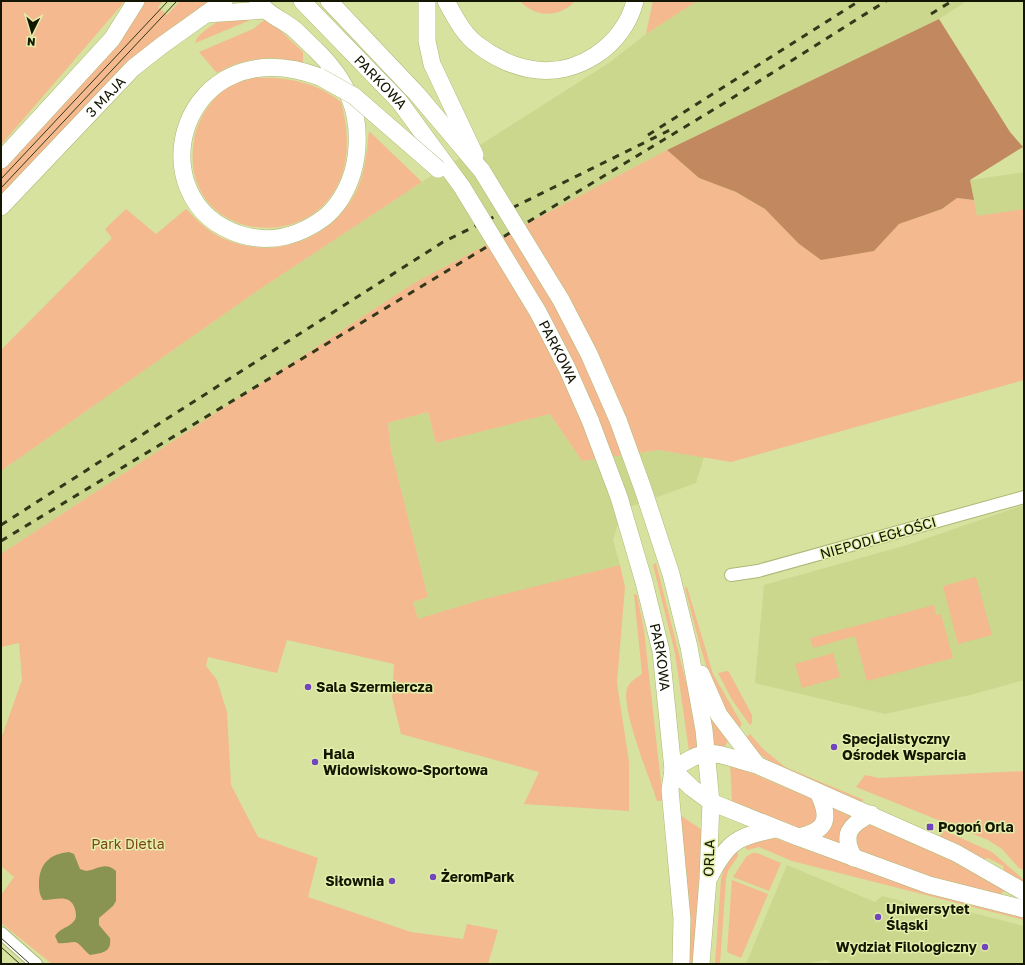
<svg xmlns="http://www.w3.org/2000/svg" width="1025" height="965" viewBox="0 0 1025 965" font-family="'Golos Text',sans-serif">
	<rect width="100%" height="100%" fill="#d6e29e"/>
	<g fill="#cad78d">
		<polygon points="697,1 967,1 939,19 667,150 414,283 1,554 1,471 260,289 422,182 609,63 646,34"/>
		<polygon points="1024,172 1024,209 977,217 970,180"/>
		<polygon points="428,412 436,443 550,414 582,461 659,450 704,457 696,483 627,508 619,520 613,540 620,565 418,619 413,602 428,597 391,450 388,423"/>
		<polygon points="1024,505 1024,680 970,695 885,714 755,683 764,585 907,545"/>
		<polygon points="787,865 875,902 882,896 918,905 939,904 1024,926 1024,964 834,964 826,960 805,964 746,964"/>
	</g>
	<g fill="#f4b98f">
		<polygon points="1,1 125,1 1,145"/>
		<polygon points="144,1 163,1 158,7 167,15 180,1 211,1 128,61 1,195 1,170 115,48"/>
		<path d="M520 1H575C560 18 535 18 520 1Z"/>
		<polygon points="653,1 697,1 646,34"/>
		<path d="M254 15 248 21 195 43C197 33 219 20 229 17 236 15 246 16 254 15Z"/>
		<path d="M267 18 303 52V63C273 54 243 58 217 73L199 52 253 29Z"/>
		<path d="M252 78C286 77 314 81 341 102 384 262 174 263 194 141 197 120 211 97 230 86 236 83 245 81 252 78Z"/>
		<path d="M369 131 422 182 260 289 1 471V350L112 238 105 229 126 209 156 234 186 209C198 221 210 234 227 240 279 262 341 235 360 182 366 166 367 148 369 131Z"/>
		<polygon points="667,150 699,178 736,192 765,209 798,243 874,251 899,224 942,209 957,198 974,200 977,216 1024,209 1024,380 731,462 659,450 582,461 550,414 436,443 428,412 388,423 391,450 428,597 413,602 418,619 477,601 620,565 625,587 617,683 629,762 629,811 524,804 539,772 401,734 392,697 394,664 287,640 277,673 208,657 206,666 217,680 227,712 231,785 258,837 318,858 308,897 411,932 463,939 467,924 498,930 488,964 52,964 1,923 1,895 14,877 1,866 1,739 22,680 19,643 1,647 1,554 414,283"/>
		<polygon points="656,563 690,698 698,747 689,751 675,653 653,565"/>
		<polygon points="976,577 992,635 958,644 943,586"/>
		<path d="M687 587 713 674 742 724 737 731C708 689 698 636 685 588Z"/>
		<path d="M634 594 637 595 644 630 663 801H657C650 779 621 709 627 689 629 682 636 678 642 674Z"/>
		<polygon points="934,605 936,615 941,614 953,658 867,681 855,636 813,648 810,638"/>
		<polygon points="833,653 840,677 802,688 795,664"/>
		<polygon points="727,671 729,672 752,715 752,723 750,725 732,700 718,673"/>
		<polygon points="712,715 729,738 724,749 713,746 710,717"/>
		<path d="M750 734 763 749 785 767 864 800 860 802C823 786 771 770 744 740Z"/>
		<path d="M730 764 813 799C820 815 819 824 801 830L732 803Z"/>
		<polygon points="1024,771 1024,870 1019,868 1002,849 988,840 856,787 865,775 879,778"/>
		<polygon points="831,806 857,817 843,847 818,837"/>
		<polygon points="680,815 702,830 694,964 689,963"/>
		<polygon points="868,823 926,845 1005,890 1000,895 913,873 860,853 855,846 855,832"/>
		<polygon points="943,830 992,852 1024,880 1024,883 1006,877 1003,866 988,858 977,861 940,836"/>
		<polygon points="775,838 929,893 1024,918 1024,920 792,861 759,847 747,850 743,844"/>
		<polygon points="737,849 738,856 728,871 726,879 720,964 715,964 721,879 726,862"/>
		<polygon points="752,853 757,853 781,863 769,891 733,877 746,857"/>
		<polygon points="732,880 768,894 741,958 727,952"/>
	</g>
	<polygon fill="#c28960" points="939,19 1010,132 1023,147 970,180 974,200 957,198 942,209 899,224 874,251 821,260 798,243 765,209 736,192 699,178 667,150"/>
	<path fill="#899452" d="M69 852 74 854 80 869 86 871C97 870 105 861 116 871V901L113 906 99 918V925L110 938C112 953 101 953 90 955 85 952 80 943 75 942 69 942 64 944 58 943L55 936C61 927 69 928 74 921 77 918 76 913 75 909 70 892 53 901 43 900 39 894 39 889 39 882 40 863 50 854 69 852Z"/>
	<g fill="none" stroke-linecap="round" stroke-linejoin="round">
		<defs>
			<g id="street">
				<polyline points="731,575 758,571 1024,497"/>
				<polyline points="1,933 36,964"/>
			</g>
			<g id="secondary">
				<path d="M258 1C268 15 281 19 294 29 301 35 308 43 315 49 347 80 362 112 356 157 353 179 342 203 325 217 301 235 272 244 242 235 133 202 180 25 320 77"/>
				<path id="s1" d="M302 1 399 101 462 187"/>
				<polyline points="329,1 417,94 482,171"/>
				<polyline points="427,1 427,41 432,64 475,155"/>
				<path d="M446 1C455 17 463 34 478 45 492 56 512 66 530 69 576 78 624 46 635 1"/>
				<polyline points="206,14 265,10"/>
				<polyline points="1,160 112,39 136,1"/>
				<path id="s2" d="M1 207 133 68 161 46 224 1"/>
				<path id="s3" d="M590 420 619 497 644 582 661 651 673 770 670 790 682 919 681 964"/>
				<polyline points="618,420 643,489 671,574 689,647 704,730 711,802 708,879 701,964"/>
				<polyline points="701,674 719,715 757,765"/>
				<path d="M673 770C710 742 718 756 757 765L956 853 1024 892"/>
				<polyline points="673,770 692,788 711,802 798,837 929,885 1024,909"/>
				<path d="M798 837C827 831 831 819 818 792"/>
				<path d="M854 858C841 835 849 825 871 814"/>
				<path d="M710 876C728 841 738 836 776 829"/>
			</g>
		</defs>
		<use href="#street" stroke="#adb877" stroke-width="14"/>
		<use href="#secondary" stroke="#adb877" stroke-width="18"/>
		<use href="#street" stroke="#fff" stroke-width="12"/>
		<use href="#secondary" stroke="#fff" stroke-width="17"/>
		<g stroke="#33381a" stroke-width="1">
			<polyline points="1,179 168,1"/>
			<polyline points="1,188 177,1"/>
			<polyline points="1,938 30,964"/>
			<polyline points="1,947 20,964"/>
		</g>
		<g stroke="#33381a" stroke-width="3" stroke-dasharray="7 7" stroke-linecap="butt">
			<polyline points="931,14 952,1"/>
			<polyline points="648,135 859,1"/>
			<polyline points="1,525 443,242 672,129"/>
			<polyline points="1,541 726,102 886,1"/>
		</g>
		<defs>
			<g id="secondary-bridge">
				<polyline points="320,77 354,96 438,169"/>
				<polyline points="482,171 561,300 589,354 618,420"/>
				<path id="s4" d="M462 187 538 312 567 368 590 420"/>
			</g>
		</defs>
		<use href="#secondary-bridge" stroke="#adb877" stroke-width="18" stroke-linecap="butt"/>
		<use href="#secondary-bridge" stroke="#fff" stroke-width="17"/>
	</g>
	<g fill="#7245bd" stroke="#e3efab" stroke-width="1.5">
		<circle cx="308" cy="687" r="4"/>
		<circle cx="834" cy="747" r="4"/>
		<circle cx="315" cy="762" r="4"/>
		<rect x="926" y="823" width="8" height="8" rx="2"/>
		<circle cx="433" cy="877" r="4"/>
		<circle cx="392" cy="881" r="4"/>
		<circle cx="878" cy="917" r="4"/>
		<circle cx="985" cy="947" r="4"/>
	</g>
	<g text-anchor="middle" stroke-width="3" stroke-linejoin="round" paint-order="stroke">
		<g font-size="14" fill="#131600" stroke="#e3efab">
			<text dy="5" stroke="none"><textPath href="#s1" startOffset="113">PARKOWA</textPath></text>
			<text dy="5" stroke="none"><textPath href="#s2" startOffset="152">3 MAJA</textPath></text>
			<text dy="5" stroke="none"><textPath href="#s4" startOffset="191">PARKOWA</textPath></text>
			<text transform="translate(878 538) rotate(-16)" y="5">NIEPODLEGŁOŚCI</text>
			<text dy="5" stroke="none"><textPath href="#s3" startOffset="248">PARKOWA</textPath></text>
			<text transform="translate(709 858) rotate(-88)" y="5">ORLA</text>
		</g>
		<g font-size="14" font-weight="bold" fill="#131600" stroke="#e3efab" text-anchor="start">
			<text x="316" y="692">Sala Szermiercza</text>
			<text x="842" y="744">Specjalistyczny<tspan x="842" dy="16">Ośrodek Wsparcia</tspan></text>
			<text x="323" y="759">Hala<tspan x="323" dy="16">Widowiskowo-Sportowa</tspan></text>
			<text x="938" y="832">Pogoń Orla</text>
			<text x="441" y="882">ŻeromPark</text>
			<text x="384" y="886" text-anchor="end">Siłownia</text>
			<text x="886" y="914">Uniwersytet<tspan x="886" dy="16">Śląski</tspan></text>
			<text x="977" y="952" text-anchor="end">Wydział Filologiczny</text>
		</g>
		<g font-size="14" fill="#7c4516" stroke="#e3efab">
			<text x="128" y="849">Park Dietla</text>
		</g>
	</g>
	<rect width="1025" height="965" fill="none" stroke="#131600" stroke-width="4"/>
	<g transform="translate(32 32) rotate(185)" stroke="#e3efab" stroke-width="3" paint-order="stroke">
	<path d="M0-3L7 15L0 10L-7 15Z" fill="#131600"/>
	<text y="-6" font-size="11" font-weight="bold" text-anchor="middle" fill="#131600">N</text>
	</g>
</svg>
